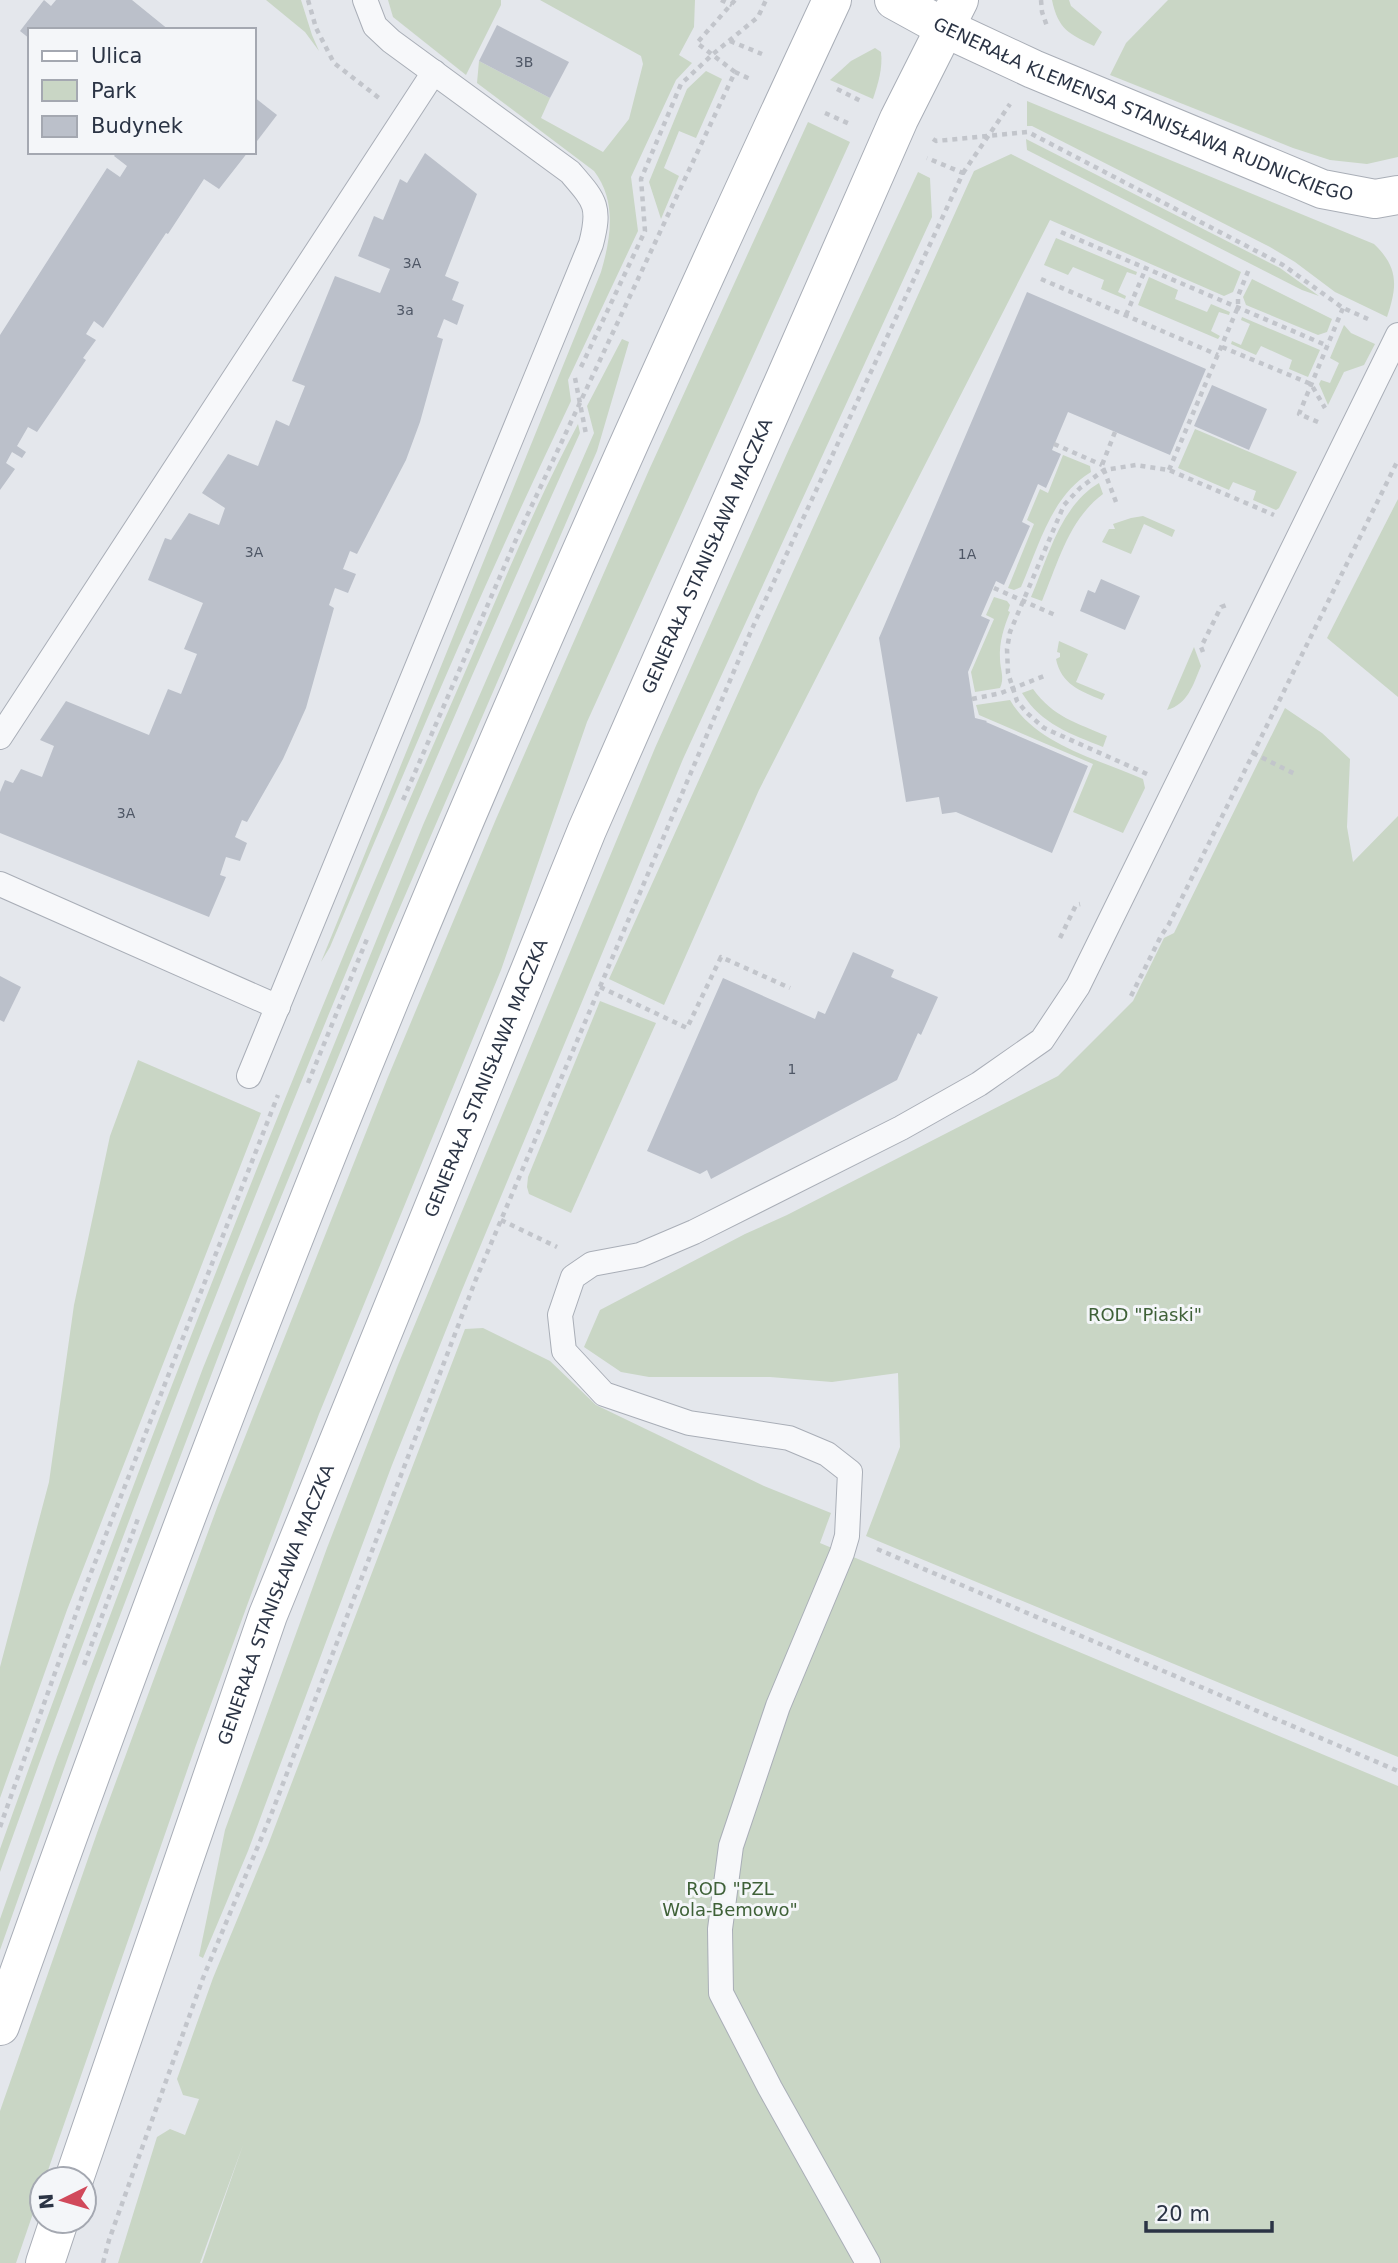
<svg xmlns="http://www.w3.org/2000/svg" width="1398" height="2263" viewBox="0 0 1398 2263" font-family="'DejaVu Sans',sans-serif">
	<rect width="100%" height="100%" fill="#e4e7ec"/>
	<g fill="#c9d6c5">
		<polygon points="266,0 301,0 312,35 319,51 305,32"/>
		<polygon points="388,0 501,0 501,5 466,75 393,17"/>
		<path d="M540 0H695L694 27 679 55 692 63 676 80 631 177 638 231 568 380 571 401C485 580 408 763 330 947L321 962 601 272C611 238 617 201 594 171L477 83 479 61 550 98 541 118 603 152 629 119 643 64 641 56Z"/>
		<path d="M1069 0 1071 6 1102 32 1094 46C1069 34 1058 29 1052 0Z"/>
		<polygon points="1168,0 1398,0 1398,157 1367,164 1330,160 1293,148 1110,75 1126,43"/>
		<path d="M875 48 881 52C883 68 878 84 873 99L830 80 851 61Z"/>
		<polygon points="706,71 722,79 696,138 679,131 664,168 679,176 661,219 649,182 687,89"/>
		<path d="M1027 101 1374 244C1398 267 1398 285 1387 317L1335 292 1295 262 1270 247 1032 126H1027Z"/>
		<polygon points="808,122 850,142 587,722 501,970 319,1414 264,1559 196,1745 45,2179 42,2179 42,2187 16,2263 0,2263 0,2111 97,1833 218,1505 388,1077 496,819 649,470"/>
		<polygon points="1026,139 1280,268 1319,296 1302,290 1027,150"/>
		<polygon points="1011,154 1241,272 1233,292 1224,296 1050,220 759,790 664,1005 609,979 974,171"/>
		<polygon points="918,172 930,178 932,217 683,759 462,1290 392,1465 248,1851 203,1958 199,1956 225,1830 327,1548 398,1365 655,748 789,449"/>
		<polygon points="1056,238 1137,272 1136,275 1127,272 1118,292 1126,296 1125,299 1101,289 1104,280 1073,267 1068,275 1044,265"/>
		<polygon points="1149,277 1178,290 1175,299 1207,312 1211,304 1230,312 1229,315 1219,312 1211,331 1220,336 1218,339 1138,305"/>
		<polygon points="1252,279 1332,319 1327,332 1318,335 1246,305 1243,297"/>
		<polygon points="1242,317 1320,350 1308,377 1289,369 1292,360 1261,346 1256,355 1231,344 1232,341 1241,345 1250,324 1241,320"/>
		<polygon points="1344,325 1351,333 1375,344 1364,365 1344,372 1328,405 1319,384 1321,380 1330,383 1339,363 1330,358"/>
		<polygon points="622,339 629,342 597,451 388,935 248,1278 94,1684 0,1950 0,1919 57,1757 203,1368 423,825 594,433 587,406"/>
		<path d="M578 424 580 433C366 904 174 1385 0 1872V1849C108 1545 224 1245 347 947 387 850 430 753 472 656 505 578 538 499 578 424Z"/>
		<polygon points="1195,429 1297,472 1279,508 1276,510 1253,500 1256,491 1233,482 1229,490 1178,468"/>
		<path d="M1063 455 1090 466 1091 472C1051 496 1039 546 1021 587L1014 590 1008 588 1034 524 1027 520 1040 489 1048 493Z"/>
		<path d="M1099 483 1103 494C1069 519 1058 563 1042 601L1031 597C1048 558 1060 506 1099 483Z"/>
		<polygon points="1398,499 1398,697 1327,638"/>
		<polygon points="1143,516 1175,530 1172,537 1144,524 1131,554 1102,542 1109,529 1115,529 1113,524 1131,518"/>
		<path d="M994 597 1007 601 1010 605 1008 611 1010 612C1004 627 999 642 1000 659 1000 669 1005 678 1000 688L975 692 971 672 994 619 986 615Z"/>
		<path d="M1059 641 1088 654 1076 682 1105 694 1102 700C1080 691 1061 684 1056 659L1060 657V653L1057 652Z"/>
		<path d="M1194 647 1201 666C1193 685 1188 704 1167 710Z"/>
		<path d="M1033 689C1053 717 1077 723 1107 736L1103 747C1071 734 1041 724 1022 693Z"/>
		<path d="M1010 700C1036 745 1098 759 1143 779L1145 788 1123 833 1073 812 1093 764 979 715 976 705Z"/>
		<polygon points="1285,708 1322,733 1350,759 1347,827 1353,862 1398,816 1398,1757 866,1536 900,1447 898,1373 832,1382 770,1377 649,1377 621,1372 584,1347 600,1310 745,1234 787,1215 1058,1076 1133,1001 1164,938 1174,933"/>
		<polygon points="600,1001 656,1023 571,1213 529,1194 527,1187 528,1177"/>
		<polygon points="138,1060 261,1113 67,1610 0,1798 0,1667 49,1482 74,1305 110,1136"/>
		<polygon points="483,1328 550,1361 596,1405 764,1486 831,1513 820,1543 1398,1786 1398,2263 202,2263 243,2145 200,2263 118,2263 157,2137 170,2129 185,2135 199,2099 183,2095 177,2079 213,1978 268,1845 465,1329"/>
	</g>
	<g fill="#bbc0ca">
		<polygon points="44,0 51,6 56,0 132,0 169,30 30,30 30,39 20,31"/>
		<polygon points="497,25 569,62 550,98 479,61"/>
		<polygon points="254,97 277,115 254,145"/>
		<polygon points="117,152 248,152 219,189 204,179 168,234 166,233 103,328 94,321 86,334 96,340 83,358 86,360 37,432 28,427 17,446 26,452 22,458 12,452 6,463 15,469 0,490 0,335 107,168 120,177 127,166 114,156"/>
		<polygon points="425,153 477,194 445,276 459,282 452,300 464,305 457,325 444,319 437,337 443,339 420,422 406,460 357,554 350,551 343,569 356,574 348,593 335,588 329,605 334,608 306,708 283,759 247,822 242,820 235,837 247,843 240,861 226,857 220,875 226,877 209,917 0,833 0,792 5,780 13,783 21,769 42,777 54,746 40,740 66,701 149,735 168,689 181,694 197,654 184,649 203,603 148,580 165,538 171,540 189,513 219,525 225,508 202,493 228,454 258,466 276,420 289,426 305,386 292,381 335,276 380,293 390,269 358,256 374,216 383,220 400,179 407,183"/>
		<polygon points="1027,292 1206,369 1170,455 1068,412 1052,450 1061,454 1046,488 1038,484 1022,522 1030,526 1004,585 996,581 981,616 990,620 968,672 975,718 987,721 986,722 1088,766 1052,853 956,812 942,814 939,797 906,802 879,638"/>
		<polygon points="1212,385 1267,409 1249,450 1194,426"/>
		<polygon points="1101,579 1140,596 1125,630 1080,611 1088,590 1095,593"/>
		<polygon points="853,952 894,970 891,977 938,997 921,1035 918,1033 897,1080 711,1179 707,1170 700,1174 647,1151 723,978 815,1019 818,1011 825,1014"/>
		<polygon points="0,976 21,987 4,1022 0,1020"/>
	</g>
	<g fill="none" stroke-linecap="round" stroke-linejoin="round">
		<defs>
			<g id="lane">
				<polyline points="0,737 434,72"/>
				<polyline points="0,884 278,1007"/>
				<path d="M249 1076 591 244C601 206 595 201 570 172L391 41 375 26 365 0"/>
				<polyline points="868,2263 770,2088 721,1993 720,1929 731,1846 778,1706 842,1553 847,1536 850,1472 827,1454 789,1438 689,1423 604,1394 564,1351 560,1315 573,1277 592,1264 640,1255 694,1232 901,1128 979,1084 1042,1040 1078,986 1398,335"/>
			</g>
			<g id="secondary">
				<path id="s1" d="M894 0 945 28 1033 69 1322 189 1375 199 1398 195"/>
				<path d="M0 2026C124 1677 254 1329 395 987 532 654 680 326 832 0"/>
				<path id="s2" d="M74 2179 268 1615 587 830 899 119 959 0"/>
				<polyline points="45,2263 59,2221"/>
			</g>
		</defs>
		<use href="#lane" stroke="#a9aeb7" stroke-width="26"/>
		<use href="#secondary" stroke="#a9aeb7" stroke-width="40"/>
		<g stroke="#c2c5cb" stroke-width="4.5" stroke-dasharray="5 5" stroke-linecap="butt">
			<polyline points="308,0 316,28 334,63 379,98"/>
			<polyline points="721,0 732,5"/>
			<polyline points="1041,0 1042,12 1048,29"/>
			<polyline points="730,41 762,54"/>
			<polyline points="735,72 697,43 735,0"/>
			<polyline points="837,89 863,102"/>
			<polyline points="825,113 852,125"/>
			<polyline points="933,139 936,141 1028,132 1283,265 1343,308 1368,319"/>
			<polyline points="963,173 1010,104"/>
			<polyline points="1061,232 1328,346"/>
			<polyline points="1041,279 1218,355"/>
			<polyline points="1126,315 1146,268"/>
			<polyline points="1222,347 1311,384 1325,408"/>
			<polyline points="581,367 645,231 641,179 681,84 713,54 758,17 766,0"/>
			<polyline points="575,378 586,434"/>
			<polyline points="1318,422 1299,414 1343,308"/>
			<polyline points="1115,432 1102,465 1116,502"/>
			<polyline points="1054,444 1102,465"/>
			<polyline points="1169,470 1238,307 1238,296 1249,269"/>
			<polyline points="994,588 1055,615"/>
			<polyline points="1203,652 1201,647 1221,607 1229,604"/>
			<polyline points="972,699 1001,693 1044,676"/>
			<polyline points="1253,753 1297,775"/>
			<polyline points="1147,774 1044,728 1027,713 1017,701 1008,673 1007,649 1010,632 1064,505 1080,488 1104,470 1136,465 1169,470 1274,515"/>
			<polyline points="403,800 518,535 735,72 750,79"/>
			<polyline points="1060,938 1076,905 1080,904"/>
			<polyline points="600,987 687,1028 721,957 790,988"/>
			<polyline points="1131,996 1161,936 1169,924 1398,460"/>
			<polyline points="308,1083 367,939"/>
			<polyline points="501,1220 557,1247"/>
			<polyline points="877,1549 1398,1771"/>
			<polyline points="84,1665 139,1516"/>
			<polyline points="0,1827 87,1583 278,1095"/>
			<polyline points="103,2263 109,2240 203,1978 271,1815 476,1279 751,631 963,173 927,158"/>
		</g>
		<use href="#lane" stroke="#f7f8fa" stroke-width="24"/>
		<use href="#secondary" stroke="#fff" stroke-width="38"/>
	</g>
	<g text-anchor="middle" stroke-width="6" stroke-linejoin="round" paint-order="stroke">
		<g font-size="14" fill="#4f5766">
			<text x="524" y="67">3B</text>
			<text x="412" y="268">3A</text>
			<text x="405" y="315">3a</text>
			<text x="254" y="557">3A</text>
			<text x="967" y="559">1A</text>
			<text x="126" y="818">3A</text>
			<text x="792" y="1074">1</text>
		</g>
		<g font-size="18" fill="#2b3445" stroke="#f4f6f9">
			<text dy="6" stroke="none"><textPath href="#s1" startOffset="273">GENERAŁA KLEMENSA STANISŁAWA RUDNICKIEGO</textPath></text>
			<text dy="6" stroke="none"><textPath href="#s2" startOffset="1743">GENERAŁA STANISŁAWA MACZKA</textPath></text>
			<text dy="6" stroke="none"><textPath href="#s2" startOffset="1176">GENERAŁA STANISŁAWA MACZKA</textPath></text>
			<text dy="6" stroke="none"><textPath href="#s2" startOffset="609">GENERAŁA STANISŁAWA MACZKA</textPath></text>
		</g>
		<g font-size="18" fill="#3f6138" stroke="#f4f6f9">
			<text x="1145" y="1321">ROD "Piaski"</text>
			<text x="730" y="1895">ROD "PZL<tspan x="730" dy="21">Wola-Bemowo"</tspan></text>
		</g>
	</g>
	<rect x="28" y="28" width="228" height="126" fill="#f4f6f9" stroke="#a4a8b1" stroke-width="2"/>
	<rect x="42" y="51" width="35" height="10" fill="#ffffff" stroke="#a4a8b1" stroke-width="2"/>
	<text x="91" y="63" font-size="21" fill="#2b3445">Ulica</text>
	<rect x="42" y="80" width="35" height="21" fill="#c9d6c5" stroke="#a4a8b1" stroke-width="2"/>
	<text x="91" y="98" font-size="21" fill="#2b3445">Park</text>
	<rect x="42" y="116" width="35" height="21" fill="#bbc0ca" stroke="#a4a8b1" stroke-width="2"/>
	<text x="91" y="133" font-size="21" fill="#2b3445">Budynek</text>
	<g transform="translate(63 2200) rotate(265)"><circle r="33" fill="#f4f6f9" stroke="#a4a8b1" stroke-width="2"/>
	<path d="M0-5L12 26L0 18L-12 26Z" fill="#d1495b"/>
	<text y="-10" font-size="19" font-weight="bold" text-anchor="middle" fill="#2b3445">N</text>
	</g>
	<path d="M1146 2221v10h126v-10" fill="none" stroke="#2b3445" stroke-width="3.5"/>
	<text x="1156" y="2221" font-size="21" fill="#2b3445" stroke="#f4f6f9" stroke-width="5" paint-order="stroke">20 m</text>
</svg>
